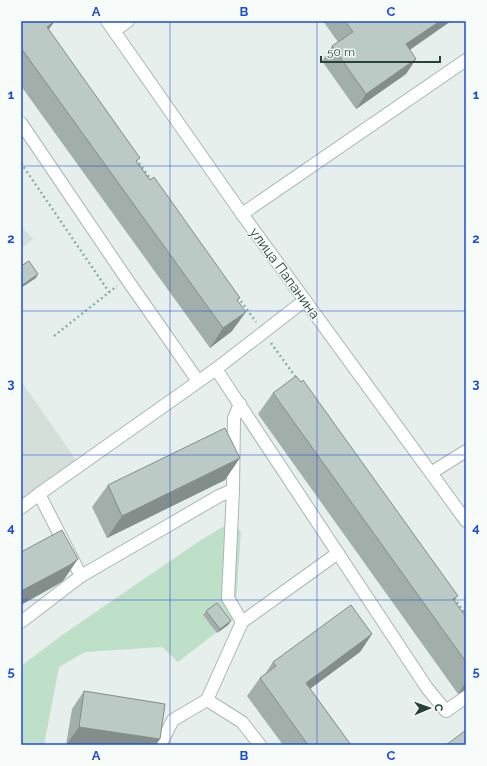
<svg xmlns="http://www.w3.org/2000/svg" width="487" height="766" viewBox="0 0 487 766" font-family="Raleway,sans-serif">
	<rect width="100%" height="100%" fill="#e6efeb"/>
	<g fill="#d4dfda">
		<polygon points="21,226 33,239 21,249"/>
		<polygon points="21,381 76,460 21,502"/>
	</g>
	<polygon fill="#bfe0c8" points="233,521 241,532 235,618 178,662 162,647 85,652 59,667 44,745 21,745 21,666 65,633 201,540"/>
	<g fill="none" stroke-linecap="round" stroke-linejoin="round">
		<defs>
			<g id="minor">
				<polyline points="107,21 242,214 466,521"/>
				<polyline points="114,31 128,21"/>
				<polyline points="21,123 126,278 198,381"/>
				<polyline points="242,214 466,60"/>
				<polyline points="216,369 427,688 446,711 466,697"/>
				<polyline points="240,404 234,418 233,490 228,598 242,622"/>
				<polyline points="431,473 466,451"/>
				<polyline points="21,508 39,494 216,369 305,300"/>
				<polyline points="81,576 219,496 233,490"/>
				<polyline points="21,622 81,576 39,494"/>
				<polyline points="207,700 242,622 338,553"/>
				<polyline points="160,745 173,720 207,700 242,722 260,745"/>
			</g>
		</defs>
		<use href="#minor" stroke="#a8b8b2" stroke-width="14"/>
		<g stroke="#86b3a5" stroke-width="2.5" stroke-dasharray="2 3" stroke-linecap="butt">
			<polyline points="136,159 152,181"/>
			<polyline points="21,163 109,292"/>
			<polyline points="238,297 256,322"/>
			<polyline points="54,336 117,286"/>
			<polyline points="271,343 297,379"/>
			<polyline points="454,598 466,615"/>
		</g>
		<use href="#minor" stroke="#fff" stroke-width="12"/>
	</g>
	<g fill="#a1aea9">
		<polygon points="21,21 49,30 137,162 238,301 232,331 210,348 21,86"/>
		<polygon points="323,21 451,21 410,50 416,59 406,74 356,109 322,61 332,46 338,42"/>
		<polygon points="273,393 454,600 466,617 466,689 458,694 258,414"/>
		<polygon points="225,480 107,538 92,507 108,485"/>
		<polygon points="206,611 231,621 228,625 217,633 203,615"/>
		<polygon points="372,634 360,652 310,689 351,745 283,745 247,696 260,678 265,674 273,662"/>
		<polygon points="84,691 165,704 66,745 72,709"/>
	</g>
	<g fill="#838d89">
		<polygon points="55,21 41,40 47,27"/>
		<polygon points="440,21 451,21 396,59 406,44"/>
		<polygon points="416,59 406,74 356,109 366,94"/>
		<polygon points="38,274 36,278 21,288 21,286"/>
		<polygon points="246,312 232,331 210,348 223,328"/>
		<polygon points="240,458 225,480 107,538 122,516"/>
		<polygon points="78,559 63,581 55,586 21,605 21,591"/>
		<polygon points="231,621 228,625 217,633 220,629"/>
		<polygon points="372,634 360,652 293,701 306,683"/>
		<polygon points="466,682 466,689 458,694"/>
		<polygon points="79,727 160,739 156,745 66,745"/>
	</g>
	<g fill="#bbcac4" stroke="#838d89">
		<polygon points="21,21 55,21 47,27 140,158 136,161 150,180 154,177 240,298 237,300 246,312 223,328 21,48"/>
		<polygon points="345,21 440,21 406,44 416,59 366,94 332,46 353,32"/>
		<polygon points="29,261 38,274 21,286 21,266"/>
		<polygon points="296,376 301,382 303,380 458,596 453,599 466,617 466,662 273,393"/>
		<polygon points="225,428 240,458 122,516 108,485"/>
		<polygon points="62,530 78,559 70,565 21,591 21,552"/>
		<polygon points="217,603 231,621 220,629 206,611"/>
		<polygon points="351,605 372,634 306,683 351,745 308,745 260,678 276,666 273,662"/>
		<polygon points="84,691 165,704 160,739 79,727"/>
		<polygon points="466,730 466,745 446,745"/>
	</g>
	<path fill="none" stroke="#1d4ed8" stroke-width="1" stroke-opacity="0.55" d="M170 21V745M317 21V745M21 166H466M21 311H466M21 455H466M21 600H466"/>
	<g text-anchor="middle" stroke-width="3" stroke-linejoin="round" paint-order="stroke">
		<g font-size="14" fill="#24423a" stroke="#f7fbf9">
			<text transform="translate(285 273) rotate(54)" y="5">улица Папанина</text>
		</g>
	</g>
	<rect width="487" height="766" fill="none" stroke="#f7fbf9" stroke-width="44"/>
	<g transform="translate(429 708) rotate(88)" stroke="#f7fbf9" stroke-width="3" paint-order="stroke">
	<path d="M0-3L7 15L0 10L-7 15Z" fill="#24423a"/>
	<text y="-6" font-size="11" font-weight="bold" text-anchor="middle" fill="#24423a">С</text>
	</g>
	<path d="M321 56v6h119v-6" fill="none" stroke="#24423a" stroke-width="2"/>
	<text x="327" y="56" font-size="12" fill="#24423a" stroke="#f7fbf9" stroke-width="3" paint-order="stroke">50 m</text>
	<rect x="22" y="22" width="443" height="722" fill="none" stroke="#1d4ed8" stroke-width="1.5"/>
	<g font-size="13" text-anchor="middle" font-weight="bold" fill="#1d4ed8">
		<text x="96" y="16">A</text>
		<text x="244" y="16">B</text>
		<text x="391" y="16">C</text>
		<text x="11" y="99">1</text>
		<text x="476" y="99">1</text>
		<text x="11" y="243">2</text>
		<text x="476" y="243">2</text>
		<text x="11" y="388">3</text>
		<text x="476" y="388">3</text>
		<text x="11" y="532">4</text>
		<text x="476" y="532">4</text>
		<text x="11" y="676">5</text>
		<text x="476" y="676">5</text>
		<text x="96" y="760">A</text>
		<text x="244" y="760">B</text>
		<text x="391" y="760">C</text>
	</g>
</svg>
